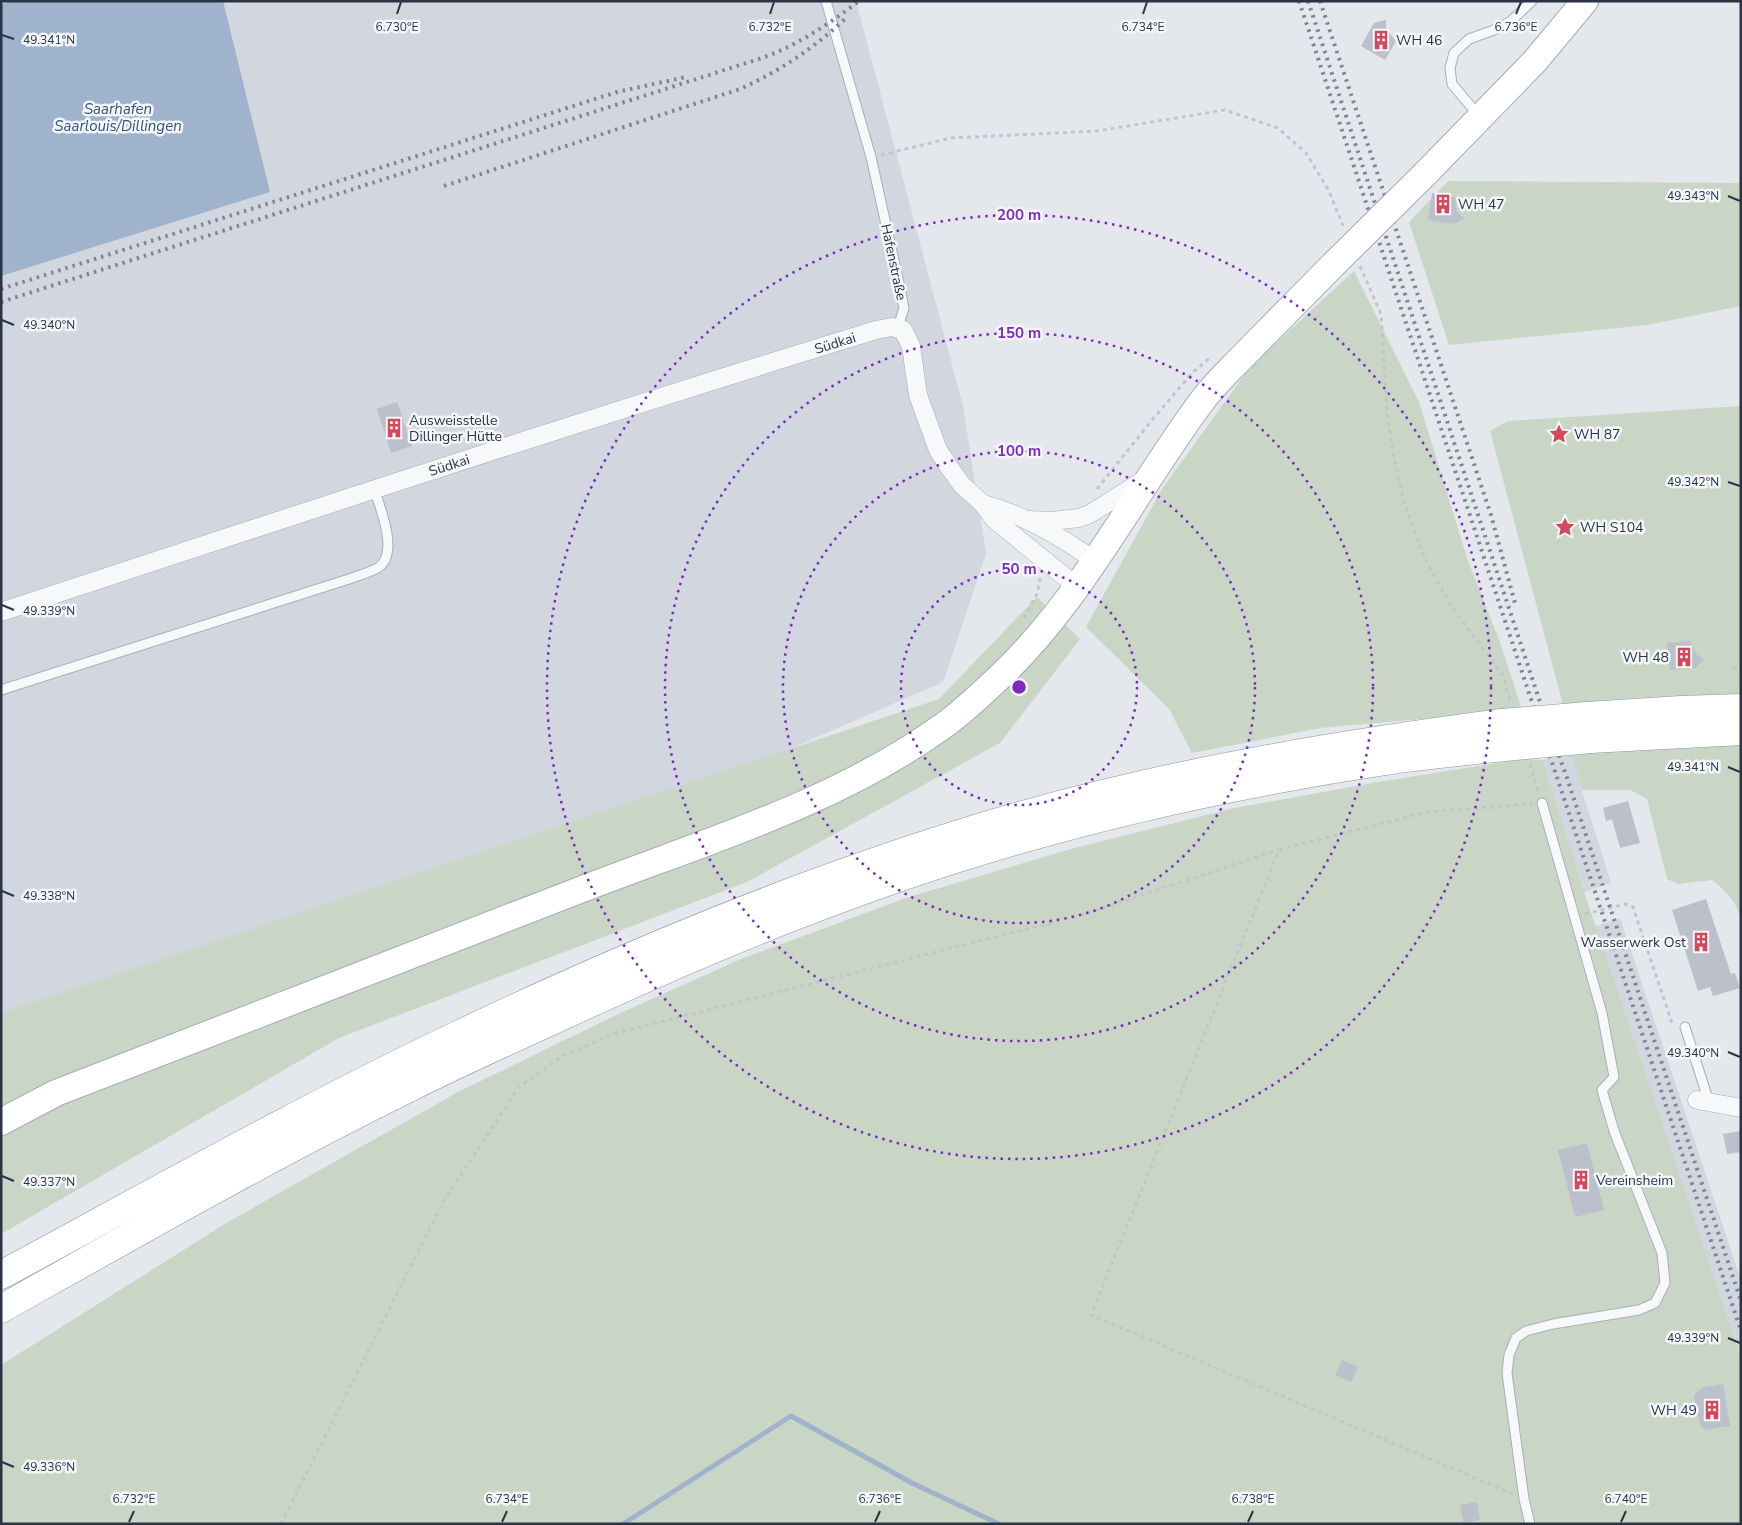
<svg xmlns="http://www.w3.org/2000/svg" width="1742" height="1525" viewBox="0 0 1742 1525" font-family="'Nunito Sans',sans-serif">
	<rect width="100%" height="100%" fill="#e4e7ec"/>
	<g fill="#d2d6de">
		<polygon points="1,1 856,1 963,406 986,554 943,682 618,824 1,1017"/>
		<polygon points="1570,752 1611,883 1584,892 1543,760"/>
		<polygon points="1620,918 1741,1280 1741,1357 1595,926"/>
	</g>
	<g fill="#c9d6c5">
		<polygon points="1448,181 1741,183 1741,306 1647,325 1449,345 1409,222"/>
		<polygon points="1354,271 1419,402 1468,561 1500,642 1522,710 1320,728 1192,753 1169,709 1086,627 1162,489 1250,367"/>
		<path d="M1741 406V919C1737 902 1725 890 1712 880L1678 884 1667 879 1647 799 1630 790H1582L1570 752 1585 702 1563 705 1490 431 1508 421Z"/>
		<polygon points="1037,597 1080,639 1000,743 747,882 339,1038 1,1234 1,1013 939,699"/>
		<polygon points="1523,759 1543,760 1584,892 1741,1357 1741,1524 1,1524 1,1365 228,1222 458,1092 614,1016 741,959 909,897 1071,849 1230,809 1378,782"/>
	</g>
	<polygon fill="#9fb4cc" points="11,1 223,1 270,192 1,276 1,4"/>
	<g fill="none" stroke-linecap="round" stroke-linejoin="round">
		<polyline stroke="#9fb4cc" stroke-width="5" points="623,1524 791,1416 912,1483 999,1524"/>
	</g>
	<g fill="#bbc0ca">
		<polygon points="1386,20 1386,29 1396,41 1385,60 1361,46 1374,23"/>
		<polygon points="1432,193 1455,197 1457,212 1464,218 1454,224 1428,220"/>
		<polygon points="397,402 412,446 391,453 377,409"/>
		<polygon points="1690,641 1697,655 1704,659 1696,668 1670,670 1667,643"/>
		<polygon points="1628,801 1640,843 1620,848 1612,819 1606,821 1603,808"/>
		<polygon points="1706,899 1731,974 1735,973 1740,988 1713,996 1710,987 1698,991 1672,910"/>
		<polygon points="1741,1131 1741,1152 1727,1154 1723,1134"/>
		<polygon points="1587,1143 1604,1210 1575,1217 1558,1150"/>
		<polygon points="1342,1360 1358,1367 1351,1382 1335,1375"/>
		<polygon points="1723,1384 1730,1426 1705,1430 1700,1425 1694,1396 1701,1388"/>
		<polygon points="1477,1502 1480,1520 1464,1523 1460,1505"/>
	</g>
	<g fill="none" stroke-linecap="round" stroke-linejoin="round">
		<defs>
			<g id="service">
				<polyline points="826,1 871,157 899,283 904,308 898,327"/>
				<polyline points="1479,116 1452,84 1450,68 1454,53 1469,39 1494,30 1511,21 1532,1"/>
				<path d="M1 690 346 580C356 576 370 573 379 567 399 553 380 507 374 489"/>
				<polyline points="1685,1027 1709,1102"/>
				<polyline points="1530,1524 1524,1499 1507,1373 1509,1355 1516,1338 1526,1331 1553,1324 1639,1310 1655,1303 1665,1283 1662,1253 1614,1131 1602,1090 1614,1077 1602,1013 1542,803"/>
			</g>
			<g id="minor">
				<path d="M983 504C1025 515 1059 536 1094 560"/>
				<polyline points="1028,520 1052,521 1079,518 1090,514 1145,479"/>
				<path d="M1 612C292 516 583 420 876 330L892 327 903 330 911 346 918 395 938 450 949 467 962 485 983 504 995 520 1076 586"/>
				<polyline points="1697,1100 1741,1108"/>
			</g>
			<g id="primary">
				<polyline points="1425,174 1535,61 1585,1"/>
				<path d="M1 1122 56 1093C232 1024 409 957 585 888 707 841 836 803 943 726 960 714 976 699 991 685 1079 606 1132 495 1202 401 1216 382 1234 366 1250 349 1278 321 1305 293 1333 265"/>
			</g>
			<g id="motorway">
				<polyline points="1587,716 1681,710 1741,708"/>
				<polyline points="1590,739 1741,731"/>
				<path d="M1 1275C153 1193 304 1108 460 1034 636 950 816 876 1002 821 1166 773 1334 745 1502 723"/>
				<path d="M1 1309C136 1233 271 1156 409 1088 462 1061 517 1037 571 1012 714 946 859 886 1011 842 1135 806 1264 779 1392 760 1430 755 1468 751 1505 747"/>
			</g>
		</defs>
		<use href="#service" stroke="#a9aeb7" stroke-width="11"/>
		<use href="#minor" stroke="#a9aeb7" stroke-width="19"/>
		<use href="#primary" stroke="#a3abb8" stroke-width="28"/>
		<use href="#motorway" stroke="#8b94a3" stroke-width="29"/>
		<g stroke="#c2c5cb" stroke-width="3" stroke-dasharray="4 4" stroke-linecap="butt">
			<polyline points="881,155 951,138 1097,131 1225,110 1278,128 1306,153 1329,191 1343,226"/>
			<polyline points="1360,266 1381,314 1387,413 1394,458 1404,502 1425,559 1452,607 1503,676 1511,703"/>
			<polyline points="1097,489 1152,420 1192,373 1212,356"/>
			<polyline points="1024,618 1038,592 1039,581 1042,577"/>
			<polyline points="1733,667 1741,667"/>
			<polyline points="1530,764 1539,794"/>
			<polyline points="1585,914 1626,904 1633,907 1673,1026"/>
			<polyline points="1513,1494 1091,1315 1279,850 1426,812 1532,804"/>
			<polyline points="281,1524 443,1202 519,1087 561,1057 616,1033 1082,915 1278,850"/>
		</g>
		<use href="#service" stroke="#f7f8fa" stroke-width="9"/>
		<use href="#minor" stroke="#f7f8fa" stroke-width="18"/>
		<use href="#primary" stroke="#fff" stroke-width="26"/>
		<use href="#motorway" stroke="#fff" stroke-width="28"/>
		<g stroke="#7d8696" stroke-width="4" stroke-dasharray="2.5 5" stroke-linecap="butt">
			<polyline points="1299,1 1741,1331"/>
			<polyline points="1308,1 1539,699 1567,778 1741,1301"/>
			<polyline points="1320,1 1491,515 1516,607"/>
			<path d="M444 186 740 89C780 71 814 48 845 19"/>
			<polyline points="1,289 617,92 686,77"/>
			<path d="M1 302 762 58C798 45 829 24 859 1"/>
		</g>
		<defs>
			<polyline id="primary-bridge" points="1333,265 1425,174"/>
			<g id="motorway-bridge">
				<polyline points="1502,723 1587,716"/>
				<polyline points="1505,747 1590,739"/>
			</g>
		</defs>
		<use href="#primary-bridge" stroke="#a3abb8" stroke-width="28" stroke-linecap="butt"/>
		<use href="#motorway-bridge" stroke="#8b94a3" stroke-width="29" stroke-linecap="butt"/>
		<use href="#primary-bridge" stroke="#fff" stroke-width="26"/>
		<use href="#motorway-bridge" stroke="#fff" stroke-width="28"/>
	</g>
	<path fill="none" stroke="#2b3445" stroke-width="2" d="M397 14 401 2M770 14 774 2M1143 14 1147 2M1516 14 1521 2M2 35 14 39M1728 196 1740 201M2 320 14 325M1728 482 1740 486M2 605 14 610M1728 767 1740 772M2 891 14 896M1728 1052 1740 1057M2 1176 14 1181M1728 1338 1740 1343M2 1462 14 1467M129 1522 134 1511M502 1522 507 1511M875 1522 880 1511M1248 1522 1253 1511M1621 1522 1626 1511"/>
	<g fill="none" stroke="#7b2cbf" stroke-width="2.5" stroke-dasharray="2.5 5">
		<circle cx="1019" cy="687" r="118"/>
		<circle cx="1019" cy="687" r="236"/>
		<circle cx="1019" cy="687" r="354"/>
		<circle cx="1019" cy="687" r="472"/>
	</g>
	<defs>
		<symbol id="building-bare" viewBox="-9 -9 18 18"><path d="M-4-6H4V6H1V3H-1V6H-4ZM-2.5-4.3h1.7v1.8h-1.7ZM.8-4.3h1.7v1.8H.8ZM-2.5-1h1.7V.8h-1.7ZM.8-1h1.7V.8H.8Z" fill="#d1495b" stroke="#f4f6f9" stroke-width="2.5" paint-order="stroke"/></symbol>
		<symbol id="sight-bare" viewBox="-9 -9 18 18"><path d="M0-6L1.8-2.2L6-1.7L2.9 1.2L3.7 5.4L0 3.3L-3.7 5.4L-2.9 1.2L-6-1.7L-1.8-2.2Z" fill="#d1495b" stroke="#f4f6f9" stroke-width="2.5" paint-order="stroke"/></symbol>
	</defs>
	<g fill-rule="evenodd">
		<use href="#building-bare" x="1367" y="26" width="28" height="28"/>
		<use href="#building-bare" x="1429" y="190" width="28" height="28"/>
		<use href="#building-bare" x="380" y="414" width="28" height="28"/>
		<use href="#sight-bare" x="1545" y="420" width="28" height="28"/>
		<use href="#sight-bare" x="1551" y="513" width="28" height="28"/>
		<use href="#building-bare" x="1670" y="643" width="28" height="28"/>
		<use href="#building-bare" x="1687" y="928" width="28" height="28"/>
		<use href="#building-bare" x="1567" y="1166" width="28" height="28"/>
		<use href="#building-bare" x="1698" y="1396" width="28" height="28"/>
	</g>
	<g text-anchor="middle" stroke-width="5" stroke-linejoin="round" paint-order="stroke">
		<g font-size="14" fill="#2b3445" stroke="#f4f6f9" text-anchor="start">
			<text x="1396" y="45">WH 46</text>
			<text x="1458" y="209">WH 47</text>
			<text x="409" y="425">Ausweisstelle<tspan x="409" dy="16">Dillinger Hütte</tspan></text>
			<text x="1574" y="439">WH 87</text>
			<text x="1580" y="532">WH S104</text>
			<text x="1669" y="662" text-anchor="end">WH 48</text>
			<text x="1686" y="947" text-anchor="end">Wasserwerk Ost</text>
			<text x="1596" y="1185">Vereinsheim</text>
			<text x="1697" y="1415" text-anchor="end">WH 49</text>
		</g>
		<g font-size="14" fill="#2b3445" stroke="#f4f6f9">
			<text transform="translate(894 262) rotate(78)" y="5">Hafenstraße</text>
			<text transform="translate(835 343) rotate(-17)" y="5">Südkai</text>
			<text transform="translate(449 465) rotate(-18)" y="5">Südkai</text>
		</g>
		<g font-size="15" font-style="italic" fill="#34527a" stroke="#f4f6f9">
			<text x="118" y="114">Saarhafen<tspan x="118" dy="17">Saarlouis/Dillingen</tspan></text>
		</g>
	</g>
	<g font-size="12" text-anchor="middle" fill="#2b3445" stroke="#f4f6f9" stroke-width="5" stroke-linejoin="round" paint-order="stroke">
		<text x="397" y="31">6.730°E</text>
		<text x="770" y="31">6.732°E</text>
		<text x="1143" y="31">6.734°E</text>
		<text x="1516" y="31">6.736°E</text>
		<text x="49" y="44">49.341°N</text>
		<text x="1693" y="200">49.343°N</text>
		<text x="49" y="329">49.340°N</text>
		<text x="1693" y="486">49.342°N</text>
		<text x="49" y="615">49.339°N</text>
		<text x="1693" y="771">49.341°N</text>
		<text x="49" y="900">49.338°N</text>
		<text x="1693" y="1057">49.340°N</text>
		<text x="49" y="1186">49.337°N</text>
		<text x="1693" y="1342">49.339°N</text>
		<text x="49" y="1471">49.336°N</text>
		<text x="134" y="1503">6.732°E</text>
		<text x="507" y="1503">6.734°E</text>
		<text x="880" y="1503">6.736°E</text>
		<text x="1253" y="1503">6.738°E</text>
		<text x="1626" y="1503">6.740°E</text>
	</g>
	<circle cx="1019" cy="687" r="8" fill="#7b2cbf" stroke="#f4f6f9" stroke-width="2.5"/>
	<g font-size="15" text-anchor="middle" font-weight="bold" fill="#7b2cbf" stroke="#f4f6f9" stroke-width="5" stroke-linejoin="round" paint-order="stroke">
		<text x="1019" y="220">200 m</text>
		<text x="1019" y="338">150 m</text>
		<text x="1019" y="456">100 m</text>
		<text x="1019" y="574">50 m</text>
	</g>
	<rect width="1742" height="1525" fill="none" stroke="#2b3445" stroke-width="5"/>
</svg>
